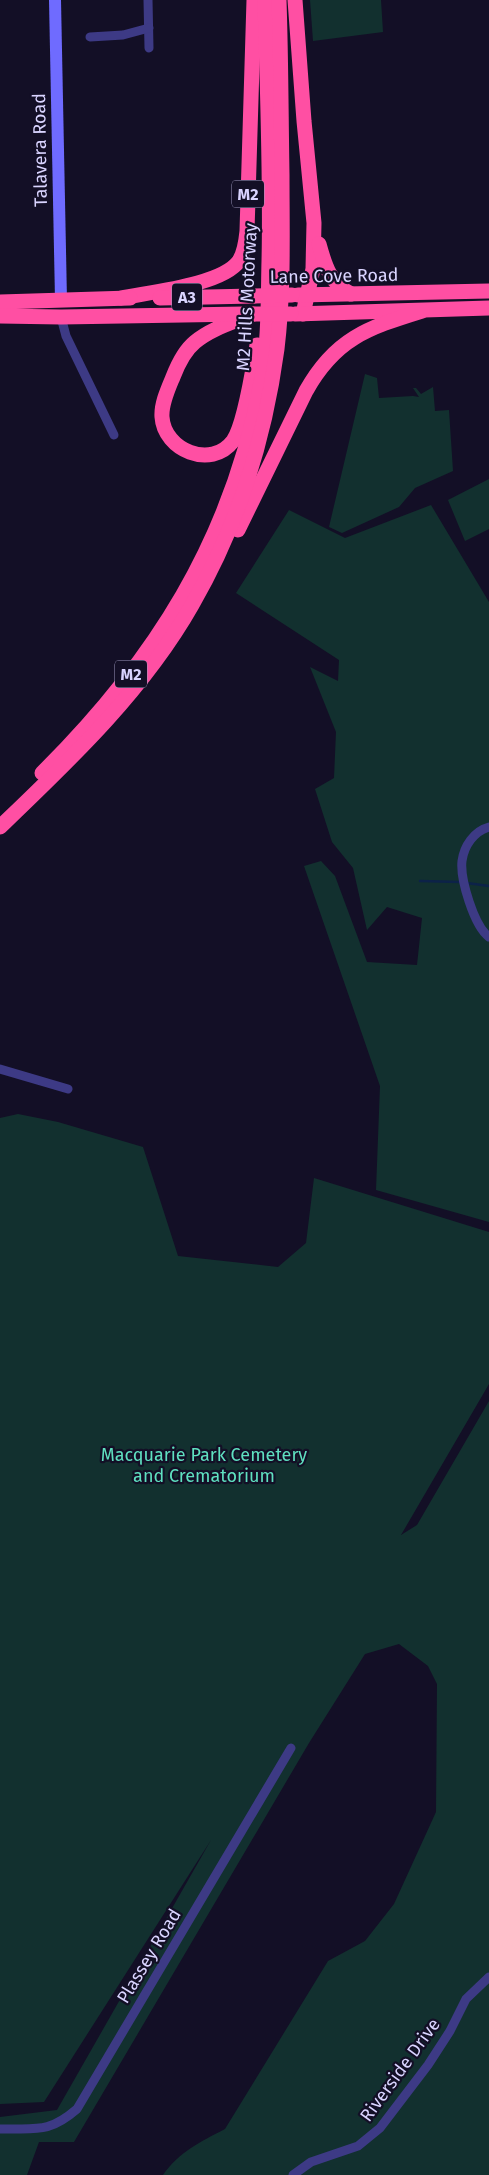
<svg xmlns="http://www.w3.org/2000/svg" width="489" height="2175" viewBox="0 0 489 2175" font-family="'Fira Sans',sans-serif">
	<rect width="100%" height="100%" fill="#130f26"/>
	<g fill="#12302f">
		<polygon points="310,0 381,0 383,32 313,41"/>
		<polygon points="365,374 377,378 379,398 413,396 419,397 413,388 416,388 421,394 433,387 435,411 449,410 453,471 415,488 399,507 342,533 329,527"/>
		<polygon points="489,479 489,529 465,541 448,500"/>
		<polygon points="431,505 489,602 489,1222 376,1190 380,1086 304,866 321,861 335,876 367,962 417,965 422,918 387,907 367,930 353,868 332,842 315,789 334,778 336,732 310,667 338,681 339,660 236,593 289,510 345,538"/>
		<path d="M18 1114 58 1122 143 1147 178 1256 278 1267 306 1243 314 1178 489 1232V1384L401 1535 417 1525 489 1401V2175H163C179 2152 200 2142 225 2129L328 1961 365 1941 394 1904 436 1812 437 1684 428 1666 399 1644 365 1654 309 1743 74 2142H39L27 2175H0V2117L57 2110 211 1840 44 2102 0 2104V1118Z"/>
	</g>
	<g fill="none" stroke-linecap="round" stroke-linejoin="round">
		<g stroke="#0c2248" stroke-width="2.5">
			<polyline points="420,881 461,882"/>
			<polyline points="467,883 489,886"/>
		</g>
		<g stroke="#3d3a85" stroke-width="9">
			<polyline points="148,0 149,48"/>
			<polyline points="90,37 123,35 149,28"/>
			<polyline points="61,317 66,336 114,435"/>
			<path d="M489 827C474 831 464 846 462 861 460 879 474 926 489 937"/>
			<polyline points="0,1069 68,1089"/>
			<path d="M0 2129C36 2128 48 2134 77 2109L291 1748"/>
			<polyline points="293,2175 311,2162 358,2146 380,2128 428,2065 450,2031 466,1999 489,1977"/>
		</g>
		<polyline stroke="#6f6bff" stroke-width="12" points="55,0 61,300"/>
		<g stroke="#ff4fa3" stroke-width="15">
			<polyline points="295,0 304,121 314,223 313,269 303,314"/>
			<path d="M319 244C325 266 330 283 351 294"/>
			<polyline points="298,295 489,291"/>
			<path d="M121 298C150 292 222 285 239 261 245 252 246 241 247 231L254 0"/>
			<polyline points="160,298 254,296"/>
			<polyline points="0,302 130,298"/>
			<path d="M253 314C234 322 212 328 195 342 184 351 178 364 173 377 168 389 161 404 162 417 164 450 211 470 233 441 245 424 253 368 257 345"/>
			<polyline points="295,314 489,308"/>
			<polyline points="0,316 61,317 244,314"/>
			<path d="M238 530 306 391C335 339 367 328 422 311"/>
			<path d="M42 773C155 661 231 541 261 383 269 343 268 302 269 261 271 174 267 87 265 0"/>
			<path d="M0 827C71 759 143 691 192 605 237 527 265 438 277 349 284 291 282 233 282 175 281 116 281 58 279 0"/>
		</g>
		<g stroke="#ff4fa3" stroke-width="15">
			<polyline points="254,296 292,295"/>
			<polyline points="253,314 291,314"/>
		</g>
	</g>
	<g text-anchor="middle" stroke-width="4.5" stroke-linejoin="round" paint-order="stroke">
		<g fill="#130f26" stroke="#9e99be" stroke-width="1">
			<rect x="232" y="180.5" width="32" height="27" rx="4"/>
			<rect x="172" y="283.5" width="30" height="27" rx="4"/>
			<rect x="115" y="660.5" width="32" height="27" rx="4"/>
		</g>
		<g font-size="16" font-weight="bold" fill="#d9d4ff">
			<text x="248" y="200">M2</text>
			<text x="187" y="303">A3</text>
			<text x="131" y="680">M2</text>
		</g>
		<g font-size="18" fill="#d9d4ff" stroke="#130f26">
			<text transform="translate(40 150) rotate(-91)" y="6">Talavera Road</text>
			<text transform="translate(334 276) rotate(-1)" y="6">Lane Cove Road</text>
			<text transform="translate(247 297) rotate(-87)" y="6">M2 Hills Motorway</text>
			<text transform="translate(149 1956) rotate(-59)" y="6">Plassey Road</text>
			<text transform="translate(400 2070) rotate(-54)" y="6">Riverside Drive</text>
		</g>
		<g font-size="18" fill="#5fe0c0" stroke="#130f26">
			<text x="204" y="1461">Macquarie Park Cemetery<tspan x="204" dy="21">and Crematorium</tspan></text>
		</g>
	</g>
</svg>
